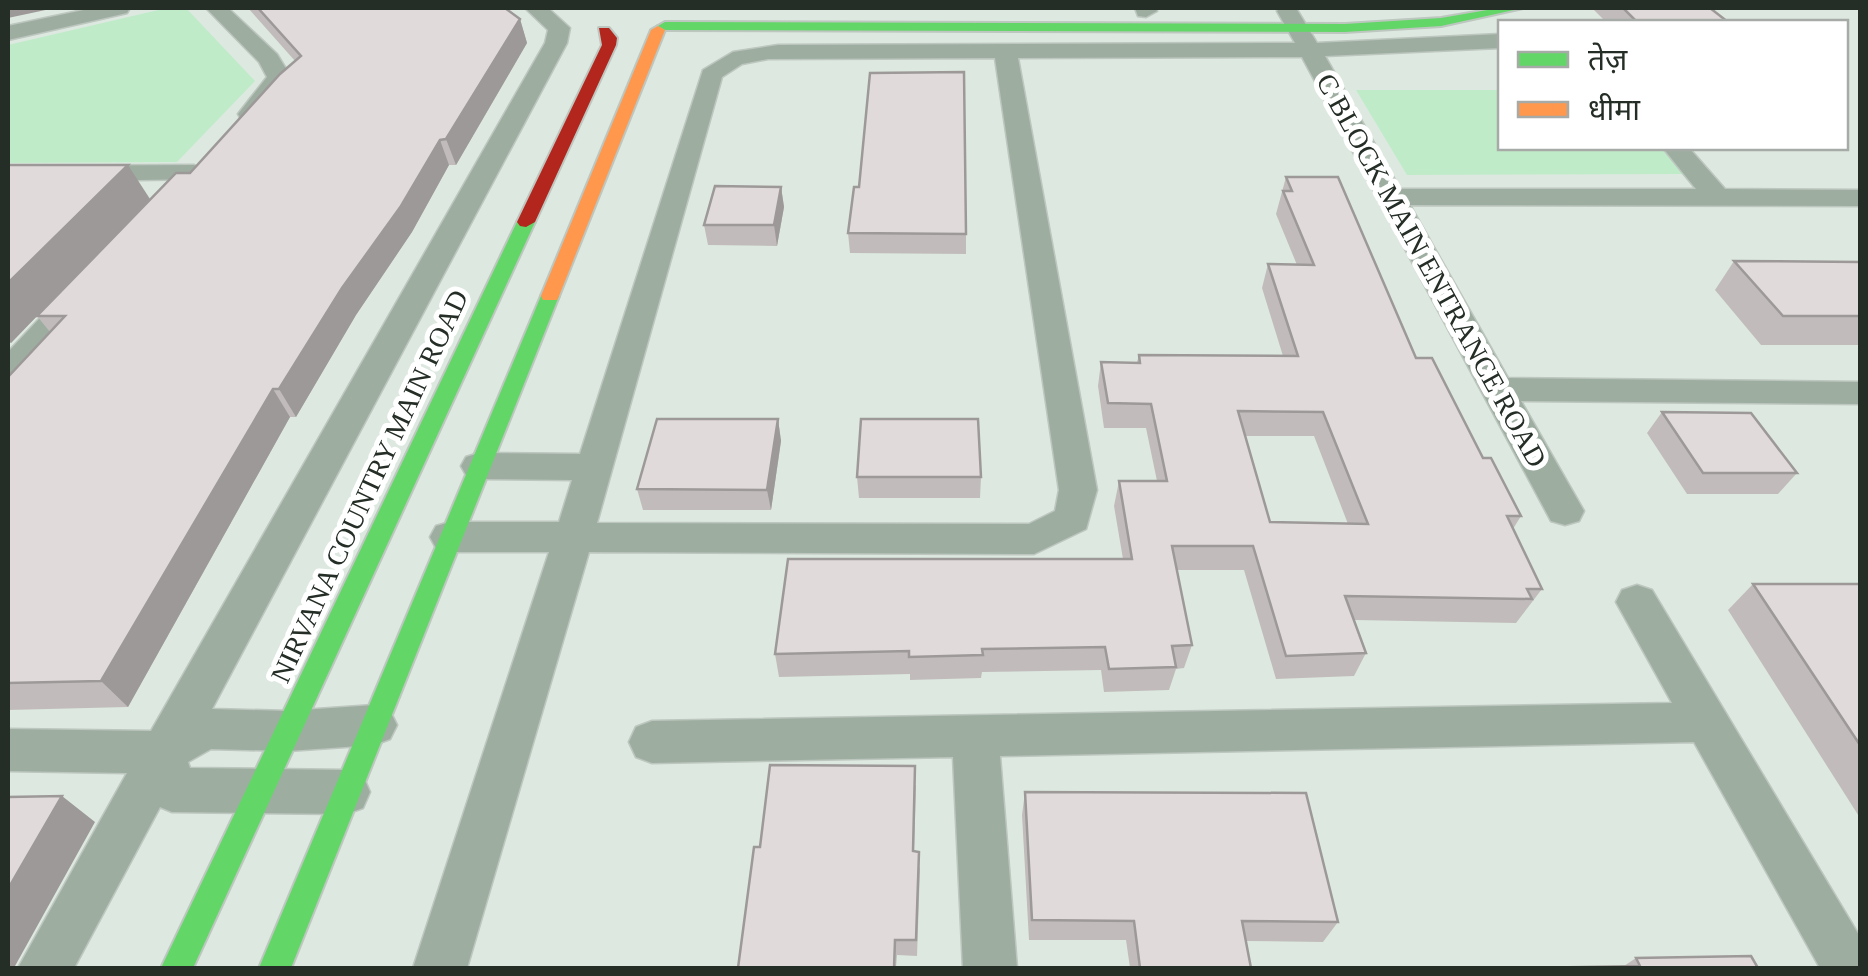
<svg xmlns="http://www.w3.org/2000/svg" width="1868" height="976" viewBox="0 0 1868 976" font-family="'Times New Roman','Noto Sans Devanagari',serif">
	<rect width="100%" height="100%" fill="#dde9e0"/>
	<g fill="#c0ebc9">
		<polygon points="167,8 186,8 255,81 177,162 8,163 8,45"/>
		<polygon points="1356,90 1500,90 1500,148 1668,148 1692,174 1407,175"/>
	</g>
	<g fill="none" stroke-linecap="round" stroke-linejoin="round">
		<defs>
			<g id="street">
				<polygon points="93,8 130,8 127,13 8,40 8,26"/>
				<polygon points="206,8 228,8 277,54 291,77 259,119 241,119 238,114 267,77 259,62"/>
				<polygon points="525,8 548,8 570,28 567,43 212,709 288,711 374,705 390,711 397,725 390,739 374,745 288,751 211,749 188,762 190,768 346,770 363,776 370,792 363,808 346,814 172,812 160,807 74,968 18,968 127,773 8,771 8,729 151,731 545,43 548,30"/>
				<polygon points="1135,8 1155,8 1157,11 1146,17 1138,16"/>
				<path d="M1280 8H1296L1317 43 1500 34V48L1325 56 1400 189H1696L1663 148H1689L1725 189 1860 190V206L1410 205 1508 378 1860 382V404L1521 401 1584 511 1579 521 1565 525 1551 521 1302 57 1018 58 1097 490 1086 529 1034 554 589 552 467 968H413L549 552H450L436 548 430 537 436 526 450 522H559L572 480 479 479 466 475 461 466 466 457 479 453 580 454 703 70 733 52 778 45 1295 43 1277 11ZM995 58 1059 490 1055 511 1029 524 597 523 722 77 742 64 768 59Z"/>
				<polygon points="194,165 207,173 204,179 8,182 8,166"/>
				<polygon points="82,283 93,285 97,292 93,299 20,380 8,383 8,352 71,285"/>
				<polygon points="1637,585 1652,590 1860,937 1860,968 1820,968 1694,742 1000,756 1017,968 963,968 953,757 652,763 636,757 629,742 636,727 652,721 1672,703 1616,602 1622,590"/>
			</g>
			<g id="fast">
				<polygon points="1499,8 1523,8 1441,26 1345,32 665,30 658,26 665,22 1345,24 1441,18"/>
				<polygon points="526,217 535,222 193,968 161,968 517,222"/>
				<polygon points="550,290 559,296 291,968 259,968 541,296"/>
			</g>
			<polygon id="slow" points="658,26 665,30 559,296 557,300 543,300 541,296 651,30"/>
			<polygon id="jam" points="599,28 609,28 617,38 616,45 535,222 526,227 520,226 517,222 602,45"/>
		</defs>
		<use href="#street" stroke="#bdc6bf" stroke-width="3"/>
		<use href="#fast" stroke="#bdc6bf" stroke-width="4"/>
		<use href="#slow" stroke="#bdc6bf" stroke-width="4"/>
		<use href="#jam" stroke="#bdc6bf" stroke-width="4"/>
		<use href="#street" fill="#9daea1" fill-rule="evenodd"/>
		<use href="#fast" fill="#63d668" fill-rule="evenodd"/>
		<use href="#slow" fill="#ff974d" fill-rule="evenodd"/>
		<use href="#jam" fill="#b3261e" fill-rule="evenodd"/>
	</g>
	<g fill="#c1bcbb" fill-rule="evenodd">
		<polygon points="248,8 505,8 520,19 527,43 456,165 449,165 412,232 356,315 296,417 290,417 128,707 8,710 8,377 50,332 37,316 11,343 8,343 8,165 150,199 190,173 295,61"/>
		<polygon points="1592,8 1710,8 1728,22 1606,22"/>
		<path d="M1286 177 1416 358 1521 516 1513 529 1542 589 1516 623 1354 620 1366 653 1354 676 1276 679 1244 570H1177L1192 645 1184 668 1176 669 1169 690 1104 692 1101 670 982 672 981 678 910 680V674L779 677 775 654 1123 559 1114 506 1119 481H1157L1146 428H1104L1098 386 1101 362H1137L1139 355 1283 356 1262 288 1268 264 1297 265 1276 214ZM1245 436H1314L1348 524 1270 522Z"/>
		<polygon points="781,187 784,207 777,246 708,245 704,225"/>
		<polygon points="848,233 966,234 966,254 850,253"/>
		<polygon points="1734,261 1860,262 1860,345 1761,345 1715,290"/>
		<polygon points="1662,412 1797,473 1778,494 1687,494 1647,433"/>
		<polygon points="778,419 781,441 771,510 643,510 637,489"/>
		<polygon points="857,477 981,477 980,498 859,498"/>
		<polygon points="1753,584 1860,584 1860,818 1728,610"/>
		<polygon points="916,785 914,851 920,869 917,956 897,955 896,968 738,968 760,847"/>
		<polygon points="1025,792 1338,922 1323,942 1246,941 1251,968 1130,968 1126,940 1029,940 1022,815"/>
		<polygon points="1636,958 1758,968 1624,966"/>
	</g>
	<g fill="#9d9999">
		<polygon points="8,8 55,8 8,18"/>
		<polygon points="520,19 527,43 456,165 446,139"/>
		<polygon points="440,140 449,165 412,232 356,315 296,417 279,389 342,288"/>
		<polygon points="128,165 150,199 11,343 8,339 8,283"/>
		<polygon points="781,187 784,207 777,246 774,225"/>
		<polygon points="273,389 290,417 128,707 101,681"/>
		<polygon points="778,419 781,441 771,510 767,490"/>
		<polygon points="62,796 95,822 15,966 15,968 11,968 8,966 8,889"/>
	</g>
	<g fill="#e0dbda" stroke="#9d9999" stroke-width="2.5" fill-rule="evenodd">
		<polygon points="258,8 505,8 520,19 446,139 440,140 401,206 342,288 279,389 273,389 101,681 8,683 8,377 65,316 37,316 176,173 190,173 280,74 301,56"/>
		<polygon points="1623,8 1710,8 1728,22 1637,22"/>
		<polygon points="964,72 966,234 848,233 854,187 859,187 870,73"/>
		<polygon points="8,165 128,165 8,283"/>
		<path d="M1286 177H1338L1416 358H1432L1483 458H1491L1521 516H1507L1542 589H1527L1532 599 1345 596 1366 653 1286 656 1253 546H1172L1192 645 1172 646 1176 667 1109 669 1105 647 982 649 983 655 909 657V651L775 654 788 559H1132L1119 481H1167L1151 404 1108 403 1101 362 1140 363 1139 355 1298 356 1268 264 1314 265 1283 191H1292ZM1238 411 1323 412 1368 524 1270 522Z"/>
		<polygon points="715,186 781,187 774,225 704,225"/>
		<polygon points="1734,261 1860,262 1860,316 1783,316"/>
		<polygon points="1662,412 1751,413 1797,473 1703,473"/>
		<polygon points="657,419 778,419 767,490 637,489"/>
		<polygon points="861,419 978,419 981,477 857,477"/>
		<polygon points="1753,584 1860,584 1860,745"/>
		<polygon points="770,765 915,766 913,851 919,852 916,940 895,940 894,968 738,968 754,847 760,847"/>
		<polygon points="1025,792 1306,793 1338,922 1242,921 1251,968 1140,968 1134,921 1032,920"/>
		<polygon points="62,796 8,889 8,797"/>
		<polygon points="1751,956 1758,968 1520,968 1640,966 1636,958"/>
	</g>
	<g text-anchor="middle" stroke-width="10" stroke-linejoin="round" paint-order="stroke">
		<g font-size="28" fill="#242d26" stroke="#fff">
			<text transform="translate(1432 270) rotate(61)" y="10">C BLOCK MAIN ENTRANCE ROAD</text>
			<text transform="translate(369 486) rotate(-65)" y="10">NIRVANA COUNTRY MAIN ROAD</text>
		</g>
	</g>
	<rect width="1868" height="976" fill="none" stroke="#242d26" stroke-width="20"/>
	<rect x="1498" y="20" width="350" height="130" fill="#ffffff" stroke="#a7aba8" stroke-width="2.5"/>
	<rect x="1518" y="52" width="50" height="15" fill="#63d668" stroke="#a7aba8" stroke-width="2.5"/>
	<text x="1588" y="70" font-size="30" fill="#242d26">तेज़</text>
	<rect x="1518" y="102" width="50" height="15" fill="#ff974d" stroke="#a7aba8" stroke-width="2.5"/>
	<text x="1588" y="120" font-size="30" fill="#242d26">धीमा</text>
</svg>
